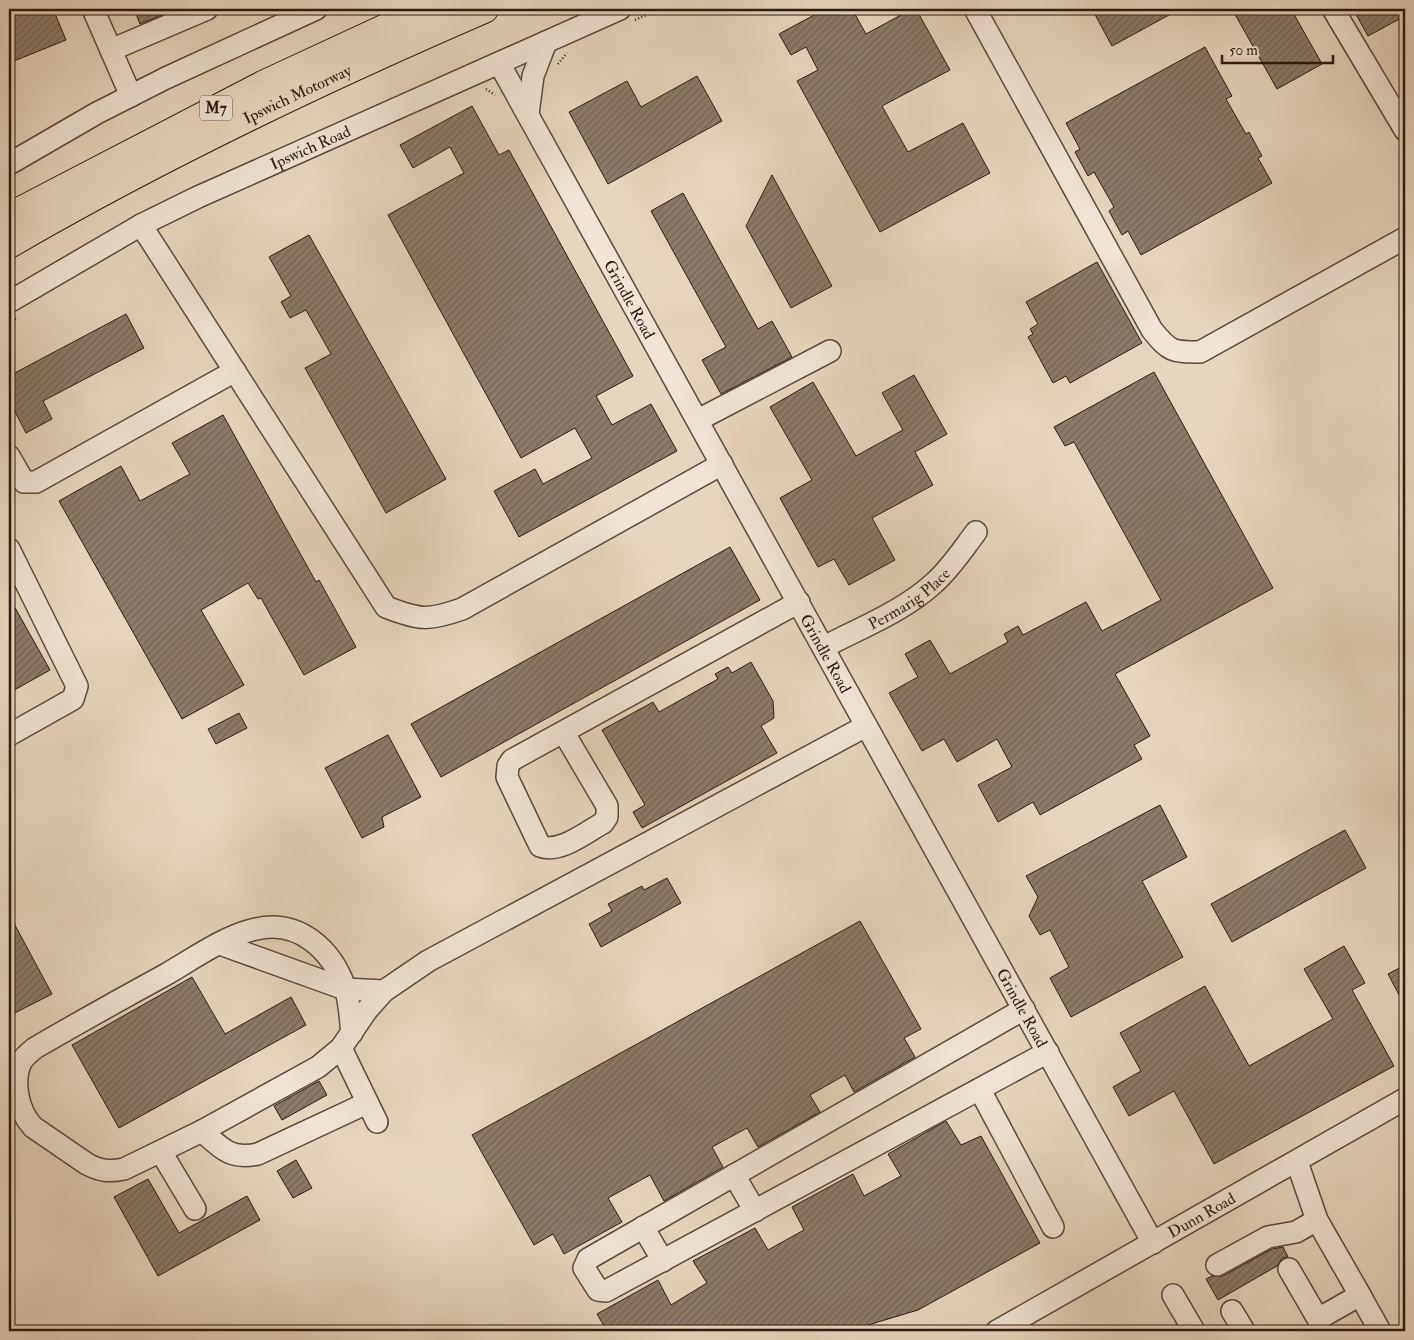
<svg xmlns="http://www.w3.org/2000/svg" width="1414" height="1340" viewBox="0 0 1414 1340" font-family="'IM FELL Double Pica',serif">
	<defs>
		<pattern id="building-hatch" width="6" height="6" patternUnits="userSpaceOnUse" patternTransform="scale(1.25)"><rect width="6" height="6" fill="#8c7c6c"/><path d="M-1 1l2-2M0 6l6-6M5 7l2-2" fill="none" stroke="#736558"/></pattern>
	</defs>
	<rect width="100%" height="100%" fill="#e7d6bf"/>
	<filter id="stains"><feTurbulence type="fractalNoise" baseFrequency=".004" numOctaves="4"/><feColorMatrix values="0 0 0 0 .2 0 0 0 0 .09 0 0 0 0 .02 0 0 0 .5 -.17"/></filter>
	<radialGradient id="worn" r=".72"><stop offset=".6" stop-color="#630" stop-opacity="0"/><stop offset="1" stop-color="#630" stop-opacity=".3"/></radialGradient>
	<g fill="url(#building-hatch)" stroke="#2a1a13">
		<polygon points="9,9 53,9 66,40 9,63"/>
		<polygon points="134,9 176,9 140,24"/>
		<polygon points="813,9 852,9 866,34 912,9 916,9 950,70 882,106 908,152 963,123 990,173 880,232 797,81 818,70 806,47 791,55 779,34 816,14"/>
		<polygon points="1092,9 1180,9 1112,46"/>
		<polygon points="1232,9 1291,9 1322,64 1277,89"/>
		<polygon points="1353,9 1405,9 1405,16 1368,36"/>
		<polygon points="1205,47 1232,96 1226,99 1246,134 1249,132 1262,156 1258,158 1272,183 1141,255 1128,231 1122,235 1109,211 1114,207 1094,172 1088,176 1075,152 1080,149 1066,123"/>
		<polygon points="697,76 722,121 608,184 569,112 627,81 641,107"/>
		<polygon points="472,106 499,155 509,150 633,376 596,396 612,425 651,404 677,451 519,537 494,491 535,469 543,484 592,458 575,428 521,458 388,215 464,173 450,147 413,168 400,145"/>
		<polygon points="772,175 832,286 791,308 746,226"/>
		<polygon points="683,193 758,329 772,321 792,357 721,394 702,360 726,347 651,211"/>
		<polygon points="309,235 446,479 386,513 305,368 331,354 306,310 290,318 281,302 291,296 269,257"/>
		<polygon points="1097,262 1142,343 1070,383 1066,376 1053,383 1028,337 1033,334 1030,329 1038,324 1026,302"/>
		<polygon points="126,314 144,348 43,401 52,419 26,433 9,400 9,376"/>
		<polygon points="1154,372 1273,588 1115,674 1150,736 1134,745 1142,759 1040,815 1033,802 998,822 978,785 1012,767 997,739 957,762 944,739 922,751 889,693 918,677 905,654 930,640 950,674 1008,642 1004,634 1018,626 1023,635 1086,602 1102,631 1161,600 1074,442 1065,446 1054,427"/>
		<polygon points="914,375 947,434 915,452 933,485 872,518 895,560 849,585 834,559 818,567 780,498 812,480 770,407 813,382 856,456 903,430 882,393"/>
		<polygon points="223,415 316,582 319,580 356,647 304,675 261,598 258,599 248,583 201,610 244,685 182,719 59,501 121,466 140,501 190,474 172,443"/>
		<polygon points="730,547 760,600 441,777 411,724"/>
		<polygon points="9,597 50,670 9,693"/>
		<polygon points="751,662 773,701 774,718 761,726 777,753 642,828 633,812 645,805 602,730 653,702 659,712 718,679 715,674 728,667 732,673"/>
		<polygon points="239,713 247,728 216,744 208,729"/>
		<polygon points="388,735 421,797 382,817 384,827 362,838 325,768"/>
		<polygon points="1160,805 1187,857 1142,881 1183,957 1071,1017 1050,978 1069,967 1050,930 1040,935 1029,916 1038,897 1026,876"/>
		<polygon points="1345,830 1366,868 1232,942 1211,904"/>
		<polygon points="667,878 681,903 601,947 589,924 612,911 608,904 642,886 644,890"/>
		<polygon points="9,914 52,994 9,1016"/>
		<polygon points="860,921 921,1029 904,1038 915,1057 854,1092 845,1075 810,1095 820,1112 758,1147 747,1128 712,1147 723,1167 664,1201 650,1175 608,1198 622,1222 564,1254 553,1234 534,1245 472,1135"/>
		<polygon points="1344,946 1365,983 1352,990 1394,1066 1214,1164 1174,1091 1129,1116 1113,1087 1141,1071 1120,1033 1205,986 1249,1066 1333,1019 1304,969"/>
		<polygon points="1405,965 1405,1006 1388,974"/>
		<polygon points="192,977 225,1034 291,997 306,1025 119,1128 72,1045"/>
		<polygon points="319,1081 327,1095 282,1120 274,1106"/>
		<polygon points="946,1121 961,1145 981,1136 1040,1243 918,1310 848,1331 607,1331 597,1314 658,1280 671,1305 707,1283 693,1261 755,1228 768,1250 804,1230 792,1207 853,1174 864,1196 901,1176 888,1154"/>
		<polygon points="296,1160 312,1188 293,1198 277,1171"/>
		<polygon points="148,1179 179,1233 247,1196 260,1220 158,1276 114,1197"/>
		<polygon points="1283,1247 1288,1257 1282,1258 1277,1266 1218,1300 1206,1279 1212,1276 1223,1276 1272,1249"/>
	</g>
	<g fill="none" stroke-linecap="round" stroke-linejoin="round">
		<defs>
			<g id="minor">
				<polyline points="93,9 131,96"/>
				<path d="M975 9 1152 330C1170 352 1172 352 1200 352L1405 238"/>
				<polyline points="1333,9 1405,130"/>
				<polyline points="111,50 207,9"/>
				<path id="s1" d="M499 63 1153 1243"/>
				<polyline points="528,114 533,76 546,42"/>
				<polyline points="9,164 97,113 166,78 316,9"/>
				<path d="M141 225 386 607C419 620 428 621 462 609L722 464"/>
				<path id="s2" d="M9 302 141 225 198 197 620 9"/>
				<polyline points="698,420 830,351"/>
				<polyline points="9,456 24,482 36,482 235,371"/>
				<polyline points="9,549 77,686 73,699 9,735"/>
				<path id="s3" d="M824 647C860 628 904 611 934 583 951 568 963 549 976 532"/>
				<path d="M564 733 607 806V817L603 823C586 832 560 854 540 846L507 777 508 766 512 760 799 602"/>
				<polyline points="220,944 345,989 384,991"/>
				<polyline points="1024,1009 588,1259 584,1268 598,1290 606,1291 1048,1052"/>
				<path d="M352 1033C350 1019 350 1002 345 988 332 950 299 919 256 929 224 936 193 959 165 975 121 999 78 1023 35 1048 30 1052 24 1057 21 1062 12 1082 18 1111 33 1127L87 1164C100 1171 110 1172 124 1169L202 1131 318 1067 341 1048 367 1010 384 991 428 961 866 726"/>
				<polyline points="341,1048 377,1122"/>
				<polyline points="980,1090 1053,1227"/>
				<path d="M202 1131C221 1148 230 1160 258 1154L367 1103"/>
				<polyline points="161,1152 195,1209"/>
				<polyline points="734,1175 755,1211"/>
				<polyline points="643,1227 663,1261"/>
				<polyline points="1217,1265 1268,1237 1296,1232 1317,1220"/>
				<polyline points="1289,1269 1318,1319 1360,1295 1317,1220 1297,1162"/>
				<polyline points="1173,1295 1194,1331"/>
				<polyline points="1360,1295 1380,1331"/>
				<polyline points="1232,1311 1244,1331"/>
				<path id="s4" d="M997 1331 1405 1099"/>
			</g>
			<g id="highway">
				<polyline points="9,217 265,84 427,9"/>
				<path id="s5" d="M9 244C162 155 322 79 484 9"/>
			</g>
		</defs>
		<use href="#minor" stroke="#59493e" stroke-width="24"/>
		<use href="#highway" stroke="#2a1a13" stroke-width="30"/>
		<g stroke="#2a1a13" stroke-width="2.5" stroke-dasharray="1 2.5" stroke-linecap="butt">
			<polyline points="635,20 660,9"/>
			<polyline points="558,64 567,53"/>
			<polyline points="486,89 495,95"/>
			<polyline points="9,323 16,319"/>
		</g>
		<use href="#minor" stroke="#efe4d5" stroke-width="21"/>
		<use href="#highway" stroke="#e7d6bf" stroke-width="28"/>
	</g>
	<g text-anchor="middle" stroke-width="4" stroke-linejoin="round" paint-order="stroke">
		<rect fill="#efe4d5" stroke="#65574d" stroke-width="1" x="200" y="95.5" width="32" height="25" rx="4"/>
		<g font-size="15" font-weight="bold" fill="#2a1a13">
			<text x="216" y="113">M7</text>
		</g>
		<g font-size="16" fill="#2a1a13" stroke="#efe4d5">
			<text dy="6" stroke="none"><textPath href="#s5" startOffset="325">Ipswich Motorway</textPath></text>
			<text dy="6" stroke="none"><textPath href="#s2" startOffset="339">Ipswich Road</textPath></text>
			<text dy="6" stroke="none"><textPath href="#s1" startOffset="270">Grindle Road</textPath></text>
			<text dy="6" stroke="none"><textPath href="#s3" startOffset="98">Permarig Place</textPath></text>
			<text dy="6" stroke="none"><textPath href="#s1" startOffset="675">Grindle Road</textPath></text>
			<text dy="6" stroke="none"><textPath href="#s1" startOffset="1080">Grindle Road</textPath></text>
			<text dy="6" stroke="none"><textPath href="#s4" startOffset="235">Dunn Road</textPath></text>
		</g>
	</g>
	<rect width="1414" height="1340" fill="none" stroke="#e7d6bf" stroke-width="30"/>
	<rect x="10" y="10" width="1394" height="1320" fill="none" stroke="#2a1a13" stroke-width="2.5"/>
	<rect x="15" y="15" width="1384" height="1310" fill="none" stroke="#2a1a13"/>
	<path d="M1222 55v8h111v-8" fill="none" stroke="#2a1a13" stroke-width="2.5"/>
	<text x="1229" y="55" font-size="15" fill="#2a1a13" stroke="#efe4d5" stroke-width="4" paint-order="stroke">50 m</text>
	<rect width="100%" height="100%" filter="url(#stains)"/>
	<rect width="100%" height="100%" fill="url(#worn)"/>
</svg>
